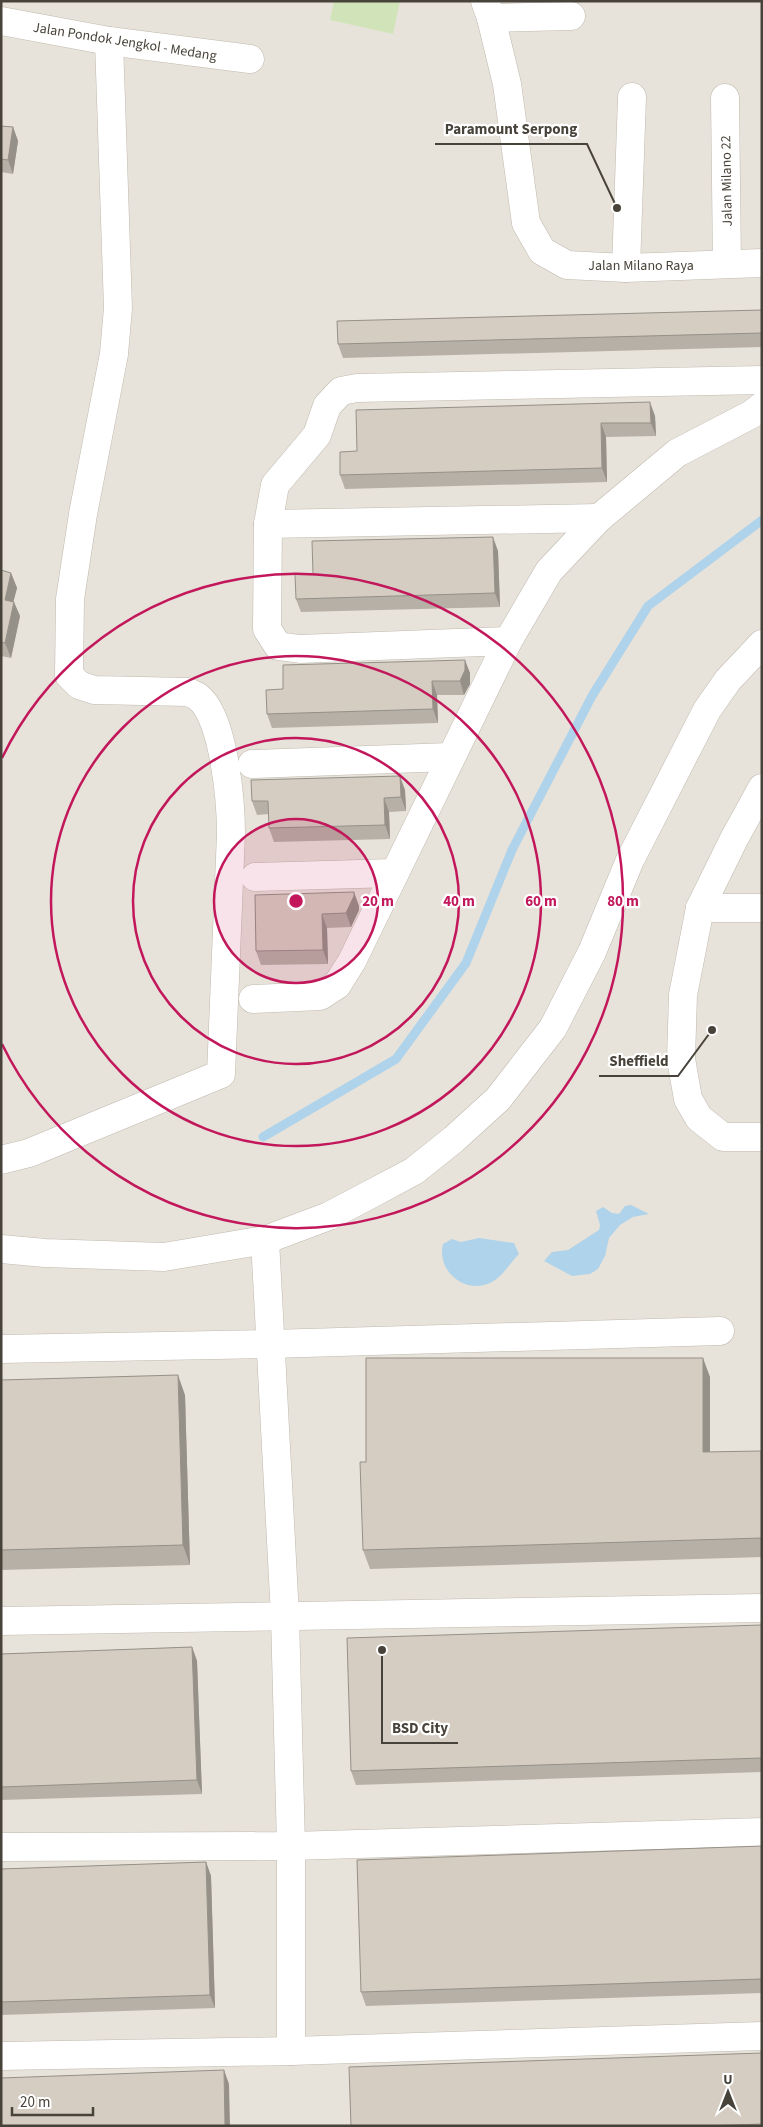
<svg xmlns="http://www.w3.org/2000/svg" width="763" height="2127" viewBox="0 0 763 2127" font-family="'Source Sans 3',sans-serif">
	<rect width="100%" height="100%" fill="#f4f2ec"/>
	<rect fill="#e8e3da" x="1" y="1" width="761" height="2125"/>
	<polygon fill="#d1e4b9" points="334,1 400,1 393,34 330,20"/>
	<g fill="#afd3ea">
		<polygon points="631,1205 649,1214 633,1217 620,1225 609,1238 605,1256 598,1269 590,1274 572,1276 544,1261 552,1252 568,1250 599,1230 600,1225 596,1211 603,1207 612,1213 619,1214 625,1206"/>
		<path d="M479 1238 514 1243 519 1254C511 1262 502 1277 492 1282 467 1296 436 1272 443 1244L452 1239 461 1242Z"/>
	</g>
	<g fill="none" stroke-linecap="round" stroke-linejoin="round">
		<polyline stroke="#afd3ea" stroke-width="9" points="263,1137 396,1059 466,963 512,850 592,696 648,606 762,520"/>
		<defs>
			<g id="street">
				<polyline points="485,1 491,18 507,84 526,223 542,251 567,265 626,268 762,263"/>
				<polyline points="491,18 571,16"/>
				<polyline points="1,21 109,41 250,59"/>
				<polyline points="725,98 727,264"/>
				<polyline points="626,268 632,97"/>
				<polyline points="268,524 599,518"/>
				<polyline points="508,641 300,649 278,646 267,629 268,524 275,485 317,435 327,406 341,391 357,388 762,380"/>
				<polyline points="252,764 450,757"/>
				<polyline points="762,788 734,839 700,908 683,995 681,1059 688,1099 699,1118 723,1137 762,1137"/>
				<polyline points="255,877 394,873"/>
				<polyline points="700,908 762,908"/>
				<polyline points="253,999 320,996 337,985 352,961 508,641 549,571 599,518 677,453 752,414 762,406"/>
				<path d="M1 1160 29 1153 221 1074 231 834C231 803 224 716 198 697 196 695 191 694 188 692L94 690 79 685 69 675 70 599 83 514 114 354 118 308 109 41"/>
				<polyline points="265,1240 285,1616 291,1846 291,2051"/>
				<polyline points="1,1249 45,1253 164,1257 265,1240 329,1216 369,1195 414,1171 454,1139 498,1099 553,1028 592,952 630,860 707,710 728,680 762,644"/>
				<polyline points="1,1349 271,1344 720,1331"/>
				<polyline points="1,1621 762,1608"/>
				<polyline points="1,1847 291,1846 762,1832"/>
				<polyline points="1,2056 291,2051 762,2036"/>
			</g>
		</defs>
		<use href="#street" stroke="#bfb9af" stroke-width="29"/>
		<use href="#street" stroke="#fff" stroke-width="28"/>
	</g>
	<g fill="#b7b0a7">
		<polygon points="1,126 13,127 18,141 13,174 1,172"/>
		<polygon points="762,310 762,347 343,358 338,344"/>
		<polygon points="655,416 656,436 606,437 607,482 345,489 340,475 357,451"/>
		<polygon points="498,551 500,607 301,612 296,599 313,574"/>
		<polygon points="1,570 11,573 17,588 13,601 20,616 11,658 1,656"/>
		<polygon points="470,673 470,684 464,695 437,695 438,723 272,728 267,714 283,689"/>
		<polygon points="405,790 406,811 389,812 390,839 274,842 269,828 269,814 257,815 252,801"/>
		<polygon points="255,895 359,906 359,910 351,927 327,928 328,964 261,965 256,951"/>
		<polygon points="710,1377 710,1452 762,1452 762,1557 370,1569 363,1550 366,1462"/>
		<polygon points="1,1380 185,1395 190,1565 1,1570"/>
		<polygon points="762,1625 762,1772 356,1785 351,1771"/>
		<polygon points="192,1647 197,1661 202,1794 1,1800 1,1654"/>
		<polygon points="762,1846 762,1993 366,2006 361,1992"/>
		<polygon points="206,1862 211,1876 215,2008 1,2015 1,1869"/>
		<polygon points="762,2053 762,2126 351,2126"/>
	</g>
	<g fill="#959088">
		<polygon points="13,127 18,141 13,174 8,160"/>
		<polygon points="650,402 655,416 656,436 651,423"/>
		<polygon points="601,423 606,437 607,482 602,468"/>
		<polygon points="493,537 498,551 500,607 495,593"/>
		<polygon points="11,573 17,588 10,615 5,600"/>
		<polygon points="14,602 20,616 11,658 5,643"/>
		<polygon points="465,660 470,673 470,684 464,695 460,681"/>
		<polygon points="432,681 437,695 438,723 433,709"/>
		<polygon points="400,776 405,790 406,811 401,797"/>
		<polygon points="384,798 389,812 390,839 385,825"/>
		<polygon points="354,892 359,906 359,910 351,927 346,913"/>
		<polygon points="322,914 327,928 328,964 323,950"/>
		<polygon points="703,1358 710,1377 710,1471 703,1452"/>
		<polygon points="178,1375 185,1395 190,1565 183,1545"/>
		<polygon points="192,1647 197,1661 202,1794 197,1780"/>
		<polygon points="206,1862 211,1876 215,2008 210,1995"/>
		<polygon points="224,2070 229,2084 230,2126 225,2126"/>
	</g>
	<g fill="#d5cdc2" stroke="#959088">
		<polygon points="1,126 13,127 8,160 1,159"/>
		<polygon points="762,310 762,333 338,344 337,321"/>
		<polygon points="650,402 651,423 601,423 602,468 340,475 340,452 357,451 356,410"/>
		<polygon points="493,537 495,593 296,599 295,574 313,574 312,541"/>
		<polygon points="1,570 11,573 5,600 14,602 5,643 1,642"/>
		<polygon points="465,660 465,670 460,681 432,681 433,709 267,714 266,690 283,689 283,665"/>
		<polygon points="400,776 401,797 384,798 385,825 269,828 268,801 252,801 251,780"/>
		<polygon points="354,892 354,896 346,913 322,914 323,950 256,951 255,895"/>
		<polygon points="366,1358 703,1358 703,1452 761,1451 762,1538 363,1550 360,1462 366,1462"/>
		<polygon points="178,1375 183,1545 1,1550 1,1380"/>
		<polygon points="762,1625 762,1758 351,1771 347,1638"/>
		<polygon points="192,1647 197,1780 1,1787 1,1654"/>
		<polygon points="762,1846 762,1979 361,1992 357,1860"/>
		<polygon points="206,1862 210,1995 1,2002 1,1869"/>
		<polygon points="762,2053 762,2124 703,2126 351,2126 349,2067"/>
		<polygon points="224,2070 225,2126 1,2126 1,2078"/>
	</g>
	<circle cx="296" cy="901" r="82" fill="#c2185b" fill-opacity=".12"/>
	<g fill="none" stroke="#c2185b" stroke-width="2.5">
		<circle cx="296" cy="901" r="82"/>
		<circle cx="296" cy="901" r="163"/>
		<circle cx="296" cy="901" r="245"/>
		<path d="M2 758A327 327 0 1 1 2 1044"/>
	</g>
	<g text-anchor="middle" stroke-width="4.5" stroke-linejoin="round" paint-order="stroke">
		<g font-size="14" fill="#48433a" stroke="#fff">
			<text transform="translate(125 41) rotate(9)" y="5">Jalan Pondok Jengkol - Medang</text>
			<text transform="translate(726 181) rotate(-91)" y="5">Jalan Milano 22</text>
			<text x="641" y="270">Jalan Milano Raya</text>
		</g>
	</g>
	<circle cx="296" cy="901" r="8" fill="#c2185b" stroke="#fff" stroke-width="2.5"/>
	<g font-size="15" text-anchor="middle" font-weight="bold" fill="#c2185b" stroke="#fff" stroke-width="4.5" stroke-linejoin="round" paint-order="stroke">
		<text x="378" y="906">20 m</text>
		<text x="459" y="906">40 m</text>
		<text x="541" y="906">60 m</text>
		<text x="623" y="906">80 m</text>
	</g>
	<path fill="none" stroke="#48433a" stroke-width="2" d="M617 208L587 144H435M712 1030L678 1076H599M382 1650L382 1743H458"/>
	<g fill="#48433a" stroke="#fff" stroke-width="2">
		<circle cx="617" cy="208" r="5"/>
		<circle cx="712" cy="1030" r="5"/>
		<circle cx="382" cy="1650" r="5"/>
	</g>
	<g font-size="15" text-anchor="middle" font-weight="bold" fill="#48433a" stroke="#fff" stroke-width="4.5" stroke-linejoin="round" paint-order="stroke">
		<text x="511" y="134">Paramount Serpong</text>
		<text x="639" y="1066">Sheffield</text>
		<text x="420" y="1733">BSD City</text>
	</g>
	<rect width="763" height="2127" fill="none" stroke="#48433a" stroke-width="5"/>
	<g transform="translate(728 2092)" stroke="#ffffff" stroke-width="4" paint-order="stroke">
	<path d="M0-4L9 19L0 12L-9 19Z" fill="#48433a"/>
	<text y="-8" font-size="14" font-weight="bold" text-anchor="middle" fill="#48433a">U</text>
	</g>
	<path d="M12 2107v8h81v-8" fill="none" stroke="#48433a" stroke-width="2.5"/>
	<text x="20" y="2107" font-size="15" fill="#48433a" stroke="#ffffff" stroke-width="4" paint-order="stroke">20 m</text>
</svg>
